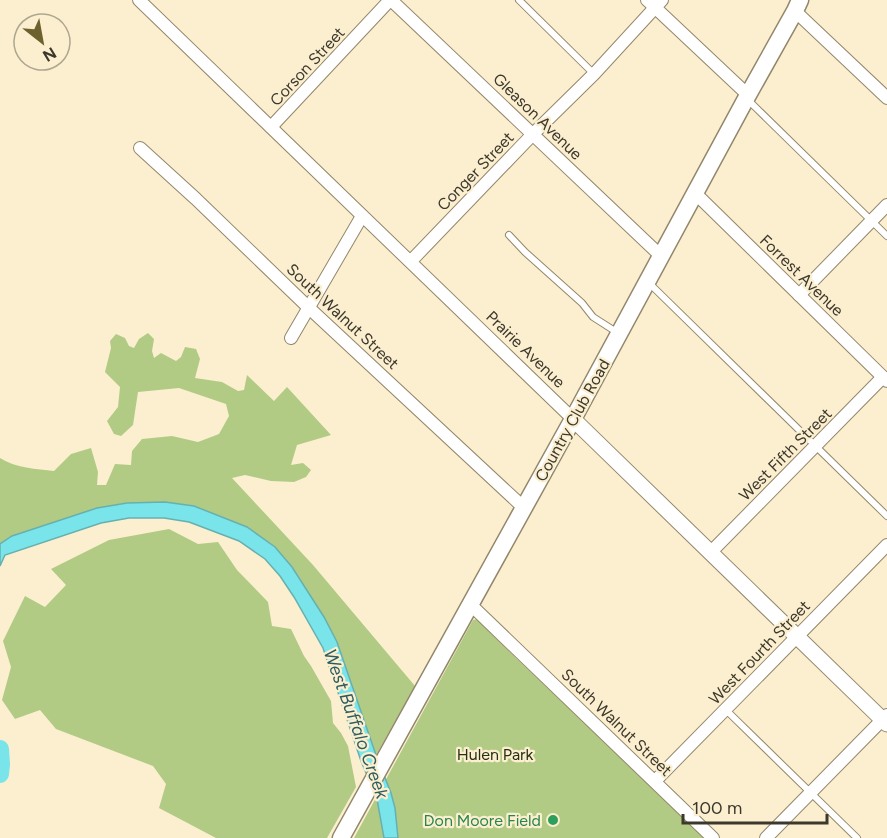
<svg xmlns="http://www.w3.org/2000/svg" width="887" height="838" viewBox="0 0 887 838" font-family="Figtree,sans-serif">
	<rect width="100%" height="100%" fill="#fbefd0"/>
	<g fill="#b1cb84">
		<path d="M148 333 154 339 152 351 154 358 161 353 176 361 181 357 185 347 196 349 200 359 195 378 222 382 238 391 244 390 247 375 274 401 287 387 331 435 297 445 291 465 303 463 311 470 306 477 294 482 271 481 245 475 232 478 313 565 415 686 376 755 337 642 324 617 292 567 275 547 247 527 194 506 165 502 127 503 97 508 12 536 0 544V458C15 468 37 469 54 471L71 454 91 448 98 472 97 485H106L115 464 131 465 132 451 142 439 172 436 198 442 219 434 229 416 226 404 179 388 138 392 133 425 121 436 114 434 107 421 118 407 120 387 105 372 111 348 110 341 116 334 125 338 129 346 134 348 139 339Z"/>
		<polygon points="169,529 198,544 218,542 237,570 268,602 272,626 291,629 304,656 311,666 331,701 333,723 341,733 348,746 356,787 327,838 216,838 159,808 166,784 153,766 56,729 40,710 15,719 2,700 11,667 3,641 25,596 45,607 66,585 51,569 109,540"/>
		<polygon points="477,619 517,659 706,838 354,838 473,620"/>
	</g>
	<polygon fill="#79e4e9" stroke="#67b0b0" stroke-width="1.5" points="165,502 194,506 247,527 275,547 292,567 324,617 337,642 376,755 391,793 395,808 398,838 384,838 377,799 361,761 323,648 294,597 280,576 265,559 239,541 189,522 164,518 129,518 101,523 5,555 0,566 0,544 12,536 97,508 127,503"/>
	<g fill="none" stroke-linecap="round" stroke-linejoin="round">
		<polyline stroke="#79e4e9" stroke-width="18" points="0,749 1,764 0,774"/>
		<defs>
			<g id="service">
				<polyline points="519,0 594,74"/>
				<polyline points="748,100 887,236"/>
				<polyline points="509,235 525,252 582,303 593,317 618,333"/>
				<polyline points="650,284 887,516"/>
				<polyline points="726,710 857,838"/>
			</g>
			<g id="minor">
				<polyline points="139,0 573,419"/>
				<polyline points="391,0 661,256"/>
				<polyline points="647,0 748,95"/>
				<polyline points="795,11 887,98"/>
				<polyline points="271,127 390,0"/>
				<polyline points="140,148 196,199 308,307 523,507"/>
				<polyline points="695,193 887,381"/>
				<polyline points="411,261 533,134 594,74 662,0"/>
				<polyline points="799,295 887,205"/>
				<polyline points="291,338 362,216"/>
				<polyline points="710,553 883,377"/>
				<polyline points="471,605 713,838"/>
				<polyline points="655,781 887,545"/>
				<polyline points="766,838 887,715"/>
			</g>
			<polyline id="tertiary" points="573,419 887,724"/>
			<polyline id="secondary" points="341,838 573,419 748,95 795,11 800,0"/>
		</defs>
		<use href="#service" stroke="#93876b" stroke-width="8"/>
		<use href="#minor" stroke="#93876b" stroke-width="14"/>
		<use href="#tertiary" stroke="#93876b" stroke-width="17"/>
		<use href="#secondary" stroke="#93876b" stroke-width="19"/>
		<use href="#service" stroke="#fff" stroke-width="6"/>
		<use href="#minor" stroke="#fff" stroke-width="12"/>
		<use href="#tertiary" stroke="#fff" stroke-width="15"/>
		<use href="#secondary" stroke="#fff" stroke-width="16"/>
	</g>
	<circle fill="#2e9e5b" stroke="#fbefd0" stroke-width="2" cx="553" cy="820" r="6"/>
	<g text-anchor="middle" stroke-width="4.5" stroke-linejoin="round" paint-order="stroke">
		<g font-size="16" fill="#3d382c" stroke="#fbefd0">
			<text transform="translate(307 66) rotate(-47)" y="6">Corson Street</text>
			<text transform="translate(538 116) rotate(44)" y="6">Gleason Avenue</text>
			<text transform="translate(475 171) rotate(-46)" y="6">Conger Street</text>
			<text transform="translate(802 275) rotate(44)" y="6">Forrest Avenue</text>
			<text transform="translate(343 316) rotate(43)" y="6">South Walnut Street</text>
			<text transform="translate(526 349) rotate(44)" y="6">Prairie Avenue</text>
			<text transform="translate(572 420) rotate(-61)" y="6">Country Club Road</text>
			<text transform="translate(785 454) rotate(-45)" y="6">West Fifth Street</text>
			<text transform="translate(759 652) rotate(-46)" y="6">West Fourth Street</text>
			<text transform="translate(617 722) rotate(44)" y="6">South Walnut Street</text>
		</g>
		<g font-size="16" fill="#263012" stroke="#fbefd0">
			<text x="495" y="760">Hulen Park</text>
		</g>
		<g font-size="16" fill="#27864d" stroke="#fbefd0" text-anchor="end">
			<text x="541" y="826">Don Moore Field</text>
		</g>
		<g font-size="18" font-style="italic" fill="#2d5c5e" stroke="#fbefd0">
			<text transform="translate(356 724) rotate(70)" y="6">West Buffalo Creek</text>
		</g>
	</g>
	<g transform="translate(42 42) rotate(149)"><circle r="28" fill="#fbefd0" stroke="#afa68e" stroke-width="1.5"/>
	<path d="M0-4.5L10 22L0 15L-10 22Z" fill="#6d612e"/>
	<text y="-9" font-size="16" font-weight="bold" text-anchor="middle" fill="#3d382c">N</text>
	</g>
	<path d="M683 814v9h144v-9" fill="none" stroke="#3d382c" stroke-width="3"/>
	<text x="692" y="814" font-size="18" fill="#3d382c" stroke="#fbefd0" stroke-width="4.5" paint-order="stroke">100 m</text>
</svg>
